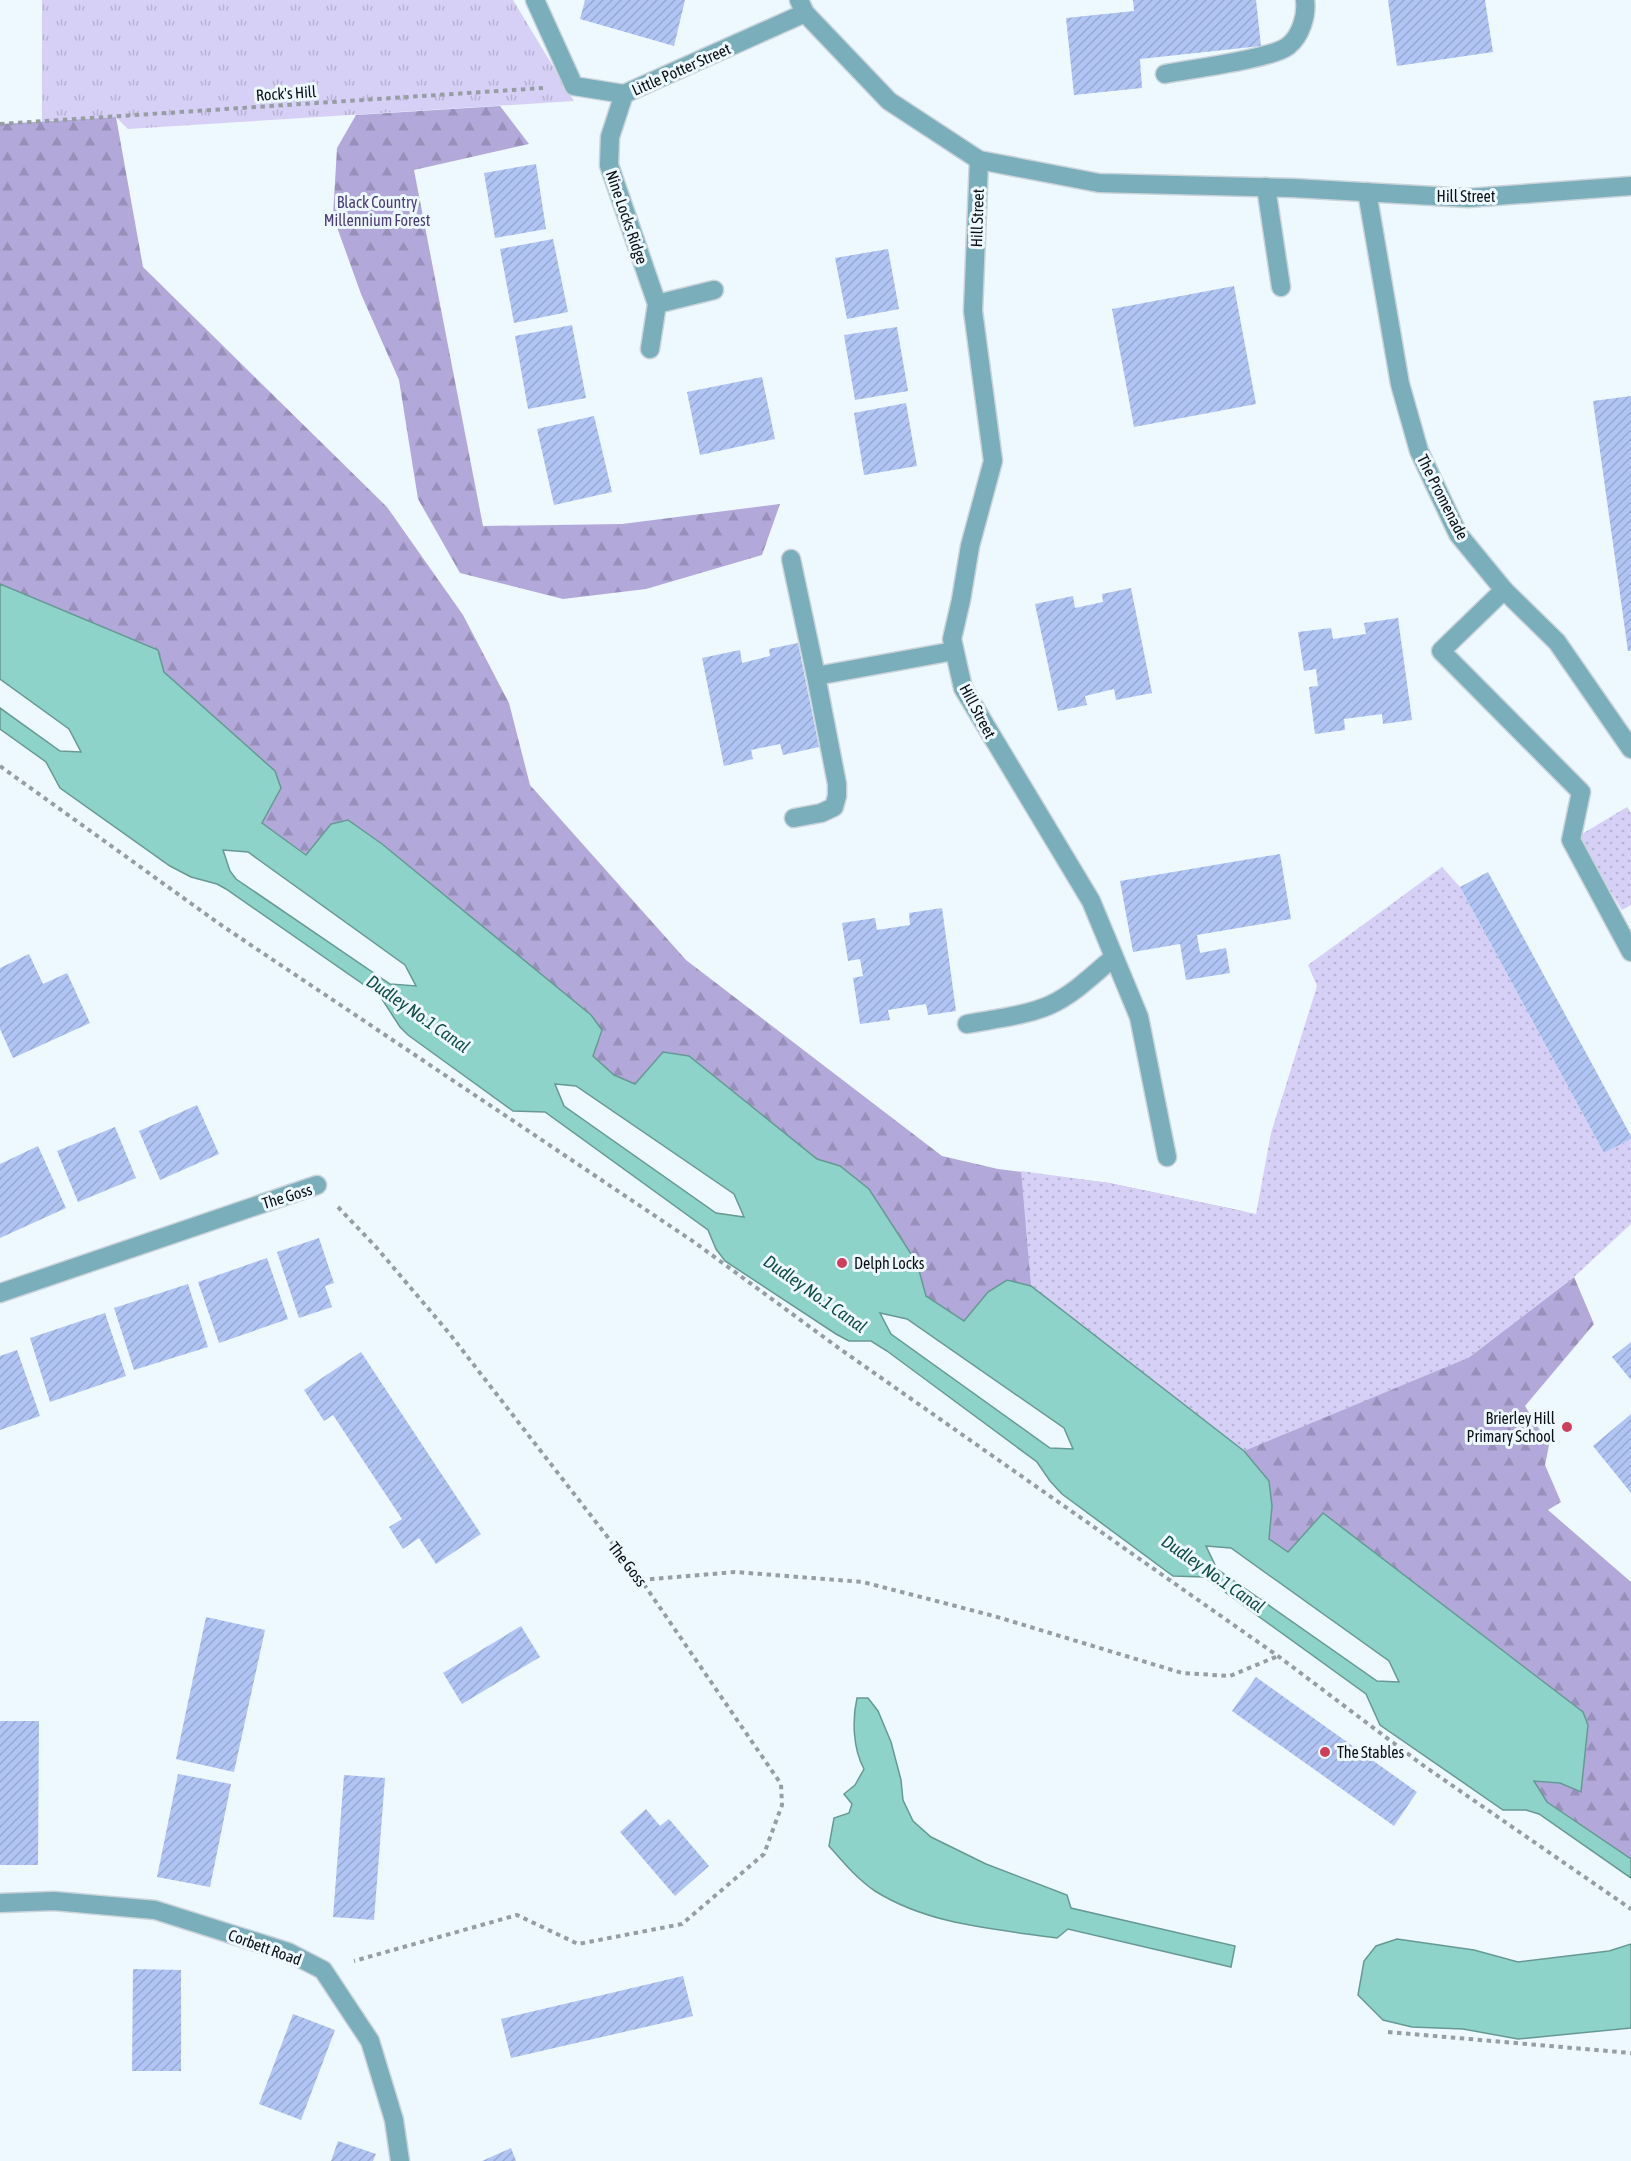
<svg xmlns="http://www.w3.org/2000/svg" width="1631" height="2161" viewBox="0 0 1631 2161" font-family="'Asap Condensed',sans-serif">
	<defs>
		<pattern id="grass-tufts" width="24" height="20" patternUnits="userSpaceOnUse" patternTransform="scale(1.5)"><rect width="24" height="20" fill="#d6d0f6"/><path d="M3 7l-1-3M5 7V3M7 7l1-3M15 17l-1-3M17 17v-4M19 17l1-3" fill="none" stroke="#b6b2d2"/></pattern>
		<pattern id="forest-firs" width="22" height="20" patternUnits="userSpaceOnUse" patternTransform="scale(1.5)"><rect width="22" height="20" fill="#b2a8da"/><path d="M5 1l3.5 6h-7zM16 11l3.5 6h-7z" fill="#9890ba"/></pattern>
		<pattern id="park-dots" width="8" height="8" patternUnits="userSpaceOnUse" patternTransform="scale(1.5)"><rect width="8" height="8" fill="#d6d0f6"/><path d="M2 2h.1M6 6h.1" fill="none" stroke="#b6b2d2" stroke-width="1.8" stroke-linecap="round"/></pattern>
		<pattern id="building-hatch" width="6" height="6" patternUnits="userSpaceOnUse" patternTransform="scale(1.5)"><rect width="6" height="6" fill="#b1c5f5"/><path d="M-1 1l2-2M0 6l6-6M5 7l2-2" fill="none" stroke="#97a8d1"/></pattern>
	</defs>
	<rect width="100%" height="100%" fill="#eef8ff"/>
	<polygon fill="url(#grass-tufts)" points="42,0 513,0 574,101 128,129 116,117 42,121"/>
	<g fill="url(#forest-firs)">
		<polygon points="500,106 529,144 414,170 483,526 622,524 780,504 762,555 646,589 563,599 460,573 418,499 399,380 361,294 333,216 337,148 356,115"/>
		<polygon points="116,117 143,267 387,507 463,615 509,703 530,785 686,960 942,1156 998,1169 1109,1183 1242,1211 1468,1358 1574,1277 1594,1324 1525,1406 1549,1445 1545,1465 1561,1502 1548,1510 1631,1582 1631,1859 1547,1802 1533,1780 1560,1783 1581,1791 1588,1725 1583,1712 1323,1513 1288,1552 1268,1539 1272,1506 988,1292 965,1321 926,1296 917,1263 840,1166 817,1159 663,1052 635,1084 614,1075 593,1056 602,1031 331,824 307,855 262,823 281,788 275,771 164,672 158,650 0,584 0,124"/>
	</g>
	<g fill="url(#park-dots)">
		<polygon points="1627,807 1631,813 1631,905 1622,910 1577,837"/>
		<polygon points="1442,867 1460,887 1604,1153 1631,1139 1631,1224 1574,1277 1468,1358 1244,1451 1031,1286 1021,1171 1109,1183 1256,1214 1271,1133 1317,986 1308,965"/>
	</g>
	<g fill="#8ed3ca" stroke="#679994" stroke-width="1.5" fill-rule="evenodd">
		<path d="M0 584 158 650 164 672 275 771 281 788 262 823 306 855 331 824 348 820 382 844 591 1015 602 1030 593 1056 614 1075 635 1084 663 1052 689 1056 817 1159 840 1166 869 1189 917 1263 926 1296 964 1321 988 1292 1007 1280 1031 1286 1244 1451 1269 1481 1272 1506 1269 1539 1288 1552 1323 1513 1583 1712 1588 1725 1581 1792 1560 1783 1534 1781 1547 1802 1631 1859V1878L1539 1814 1526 1810H1503L1380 1725 1366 1694 1204 1577 1173 1576 1062 1494 1050 1481 1037 1462 887 1351 871 1341H849L836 1334 725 1261 716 1249 708 1230 545 1112 513 1111 408 1035 400 1027 380 996 226 889 217 884 191 877 170 866 60 788 46 762 0 729V708L60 751 81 752 69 729 0 679ZM223 850 248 852 405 965 416 986 390 984 236 879 230 871ZM555 1084 576 1086 734 1194 744 1217 716 1213 564 1106ZM880 1313 907 1319 1064 1428 1073 1449 1050 1448 891 1334ZM1206 1546 1231 1548 1389 1661 1399 1682 1377 1681 1217 1569Z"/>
		<path d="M857 1698H868L878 1711 891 1742 901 1780 903 1800 913 1821 931 1837 986 1864 1067 1895 1071 1908 1235 1946 1231 1967 1068 1929 1057 1938C995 1929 929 1925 875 1891 858 1880 843 1862 829 1846L834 1818 849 1813 852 1804 844 1794 855 1785 864 1769C853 1749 852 1720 857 1698Z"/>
		<polygon points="1397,1939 1474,1950 1518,1962 1609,1951 1631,1944 1631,2028 1518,2039 1463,2029 1412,2027 1383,2020 1358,1995 1364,1961 1376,1946"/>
	</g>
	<g fill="url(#building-hatch)">
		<polygon points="585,0 685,0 674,46 580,19"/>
		<polygon points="1133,0 1256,0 1261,46 1140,59 1142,88 1074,95 1066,18 1134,11"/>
		<polygon points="1388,0 1485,0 1493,52 1397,66"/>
		<polygon points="536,164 546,229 495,238 484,173"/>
		<polygon points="553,239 568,312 514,323 500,249"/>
		<polygon points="888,249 899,309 847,319 835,258"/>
		<polygon points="1234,286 1256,404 1134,427 1112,309"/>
		<polygon points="572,325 586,398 528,409 515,336"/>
		<polygon points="897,327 908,391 855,400 844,335"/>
		<polygon points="762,377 775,439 700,455 687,392"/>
		<polygon points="1631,396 1631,651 1628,651 1593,401"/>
		<polygon points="906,403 917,466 864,475 854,413"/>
		<polygon points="594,416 612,492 554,505 537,429"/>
		<polygon points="1131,588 1152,693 1116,700 1114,689 1085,696 1087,705 1058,711 1035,604 1073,596 1075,608 1103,602 1102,594"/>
		<polygon points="1398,618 1412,720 1383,724 1382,714 1344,719 1345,730 1315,734 1309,687 1318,686 1316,669 1304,671 1298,632 1331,628 1333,639 1366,634 1364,623"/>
		<polygon points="798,643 819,747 783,755 780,744 751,750 753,759 724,766 702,658 740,650 742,663 770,656 769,649"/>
		<polygon points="1280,854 1291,919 1197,935 1200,953 1226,948 1230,973 1186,980 1180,944 1133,952 1120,881"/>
		<polygon points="1488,872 1631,1136 1631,1139 1604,1153 1460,887"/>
		<polygon points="942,908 956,1011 928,1015 926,1004 888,1010 890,1020 860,1024 853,978 863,976 860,959 848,961 842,923 875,918 877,930 910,925 909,913"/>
		<polygon points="29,954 43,984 67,973 90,1023 13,1058 0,1029 0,968"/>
		<polygon points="197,1105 219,1154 160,1180 139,1131"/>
		<polygon points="115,1127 136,1178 78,1202 57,1151"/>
		<polygon points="38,1146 66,1208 0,1238 0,1164"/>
		<polygon points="319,1238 334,1283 325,1286 332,1307 299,1318 277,1252"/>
		<polygon points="267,1258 288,1319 219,1343 198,1282"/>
		<polygon points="188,1284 208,1347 134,1370 114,1308"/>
		<polygon points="105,1313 126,1376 50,1402 30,1338"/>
		<polygon points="1631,1342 1631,1380 1612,1357"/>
		<polygon points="17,1350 40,1416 0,1430 0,1356"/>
		<polygon points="361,1352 481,1534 436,1564 419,1538 403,1549 389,1527 402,1519 333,1415 324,1421 304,1390"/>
		<polygon points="1631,1414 1631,1493 1593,1446"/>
		<polygon points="206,1617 265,1630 234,1772 176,1759"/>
		<polygon points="521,1626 540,1657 462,1704 443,1673"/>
		<polygon points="1256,1677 1417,1792 1394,1826 1232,1711"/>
		<polygon points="0,1721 39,1721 38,1865 0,1865"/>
		<polygon points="178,1774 231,1784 210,1887 157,1877"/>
		<polygon points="344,1775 385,1778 374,1920 333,1917"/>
		<polygon points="646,1809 660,1826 669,1819 709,1866 675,1896 620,1832"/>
		<polygon points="133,1969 181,1970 181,2071 132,2071"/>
		<polygon points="683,1976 693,2016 511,2058 501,2019"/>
		<polygon points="293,2014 335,2030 301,2120 259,2104"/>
		<polygon points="338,2141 376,2154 373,2161 331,2161"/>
		<polygon points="511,2148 516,2161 482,2161"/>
	</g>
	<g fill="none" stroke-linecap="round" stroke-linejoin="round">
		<defs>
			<g id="service">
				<path d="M1165 74C1190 69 1272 59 1288 46 1301 36 1307 15 1305 0"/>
				<polyline points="1266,187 1281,287"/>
				<polyline points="791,559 816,676"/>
				<polyline points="1504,590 1441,651 1581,792 1571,840 1631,952"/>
				<polyline points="794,818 821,813 834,807 837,796 837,784 816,676 954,651"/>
				<path d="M967 1024C993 1019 1025 1016 1050 1005 1074 994 1094 974 1114 957"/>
			</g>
			<g id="minor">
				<polyline points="535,0 574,86 624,94 805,13"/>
				<polyline points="799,0 805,13 889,101 979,160 1099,183 1293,188 1468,198 1631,186"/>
				<polyline points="624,94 610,137 609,165 657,304 650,349"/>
				<polyline points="979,160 973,311 993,461 970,546 961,600 952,639 963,688 1091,901 1139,1017 1167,1157"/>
				<polyline points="1367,192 1400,384 1419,451 1458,534 1504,590 1557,642 1631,749"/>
				<polyline points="657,304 714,290"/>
				<polyline points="0,1293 317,1185"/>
				<polyline points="0,1903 54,1901 155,1910 288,1952 323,1970 370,2041 394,2120 400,2161"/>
			</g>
		</defs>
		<use href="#service" stroke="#cad3da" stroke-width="21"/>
		<use href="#minor" stroke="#cad3da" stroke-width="21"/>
		<g stroke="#969ea4" stroke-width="4" stroke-dasharray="4.5 4.5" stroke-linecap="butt">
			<polyline points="0,124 543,88"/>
			<polyline points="0,766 221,925 694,1242 840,1349 1278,1656 1424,1766 1631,1909"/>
			<polyline points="338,1207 376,1247 449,1333 641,1580 781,1784 782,1805 764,1854 682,1924 578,1944 517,1915 354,1961"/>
			<polyline points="641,1580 735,1572 863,1582 994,1616 1182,1673 1230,1676 1278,1656"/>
			<polyline points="1388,2032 1631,2053"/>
		</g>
		<use href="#service" stroke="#79aeba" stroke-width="18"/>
		<use href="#minor" stroke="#79aeba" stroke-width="18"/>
	</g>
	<g fill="#cf3f5b" stroke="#eef8ff" stroke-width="2">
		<circle cx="842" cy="1263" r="6"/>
		<circle cx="1567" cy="1427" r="6"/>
		<circle cx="1325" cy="1752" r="6"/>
	</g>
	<g text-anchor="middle" stroke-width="6" stroke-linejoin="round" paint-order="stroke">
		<g font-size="16" fill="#0b1115" stroke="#eef8ff">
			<text transform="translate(681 69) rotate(-24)" y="6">Little Potter Street</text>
			<text transform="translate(286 93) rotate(-4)" y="6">Rock's Hill</text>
			<text x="1466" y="202">Hill Street</text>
			<text transform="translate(627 217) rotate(71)" y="6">Nine Locks Ridge</text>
			<text transform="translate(977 218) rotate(-88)" y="6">Hill Street</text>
			<text transform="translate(1443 497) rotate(63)" y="6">The Promenade</text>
			<text transform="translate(978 711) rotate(62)" y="6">Hill Street</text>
			<text transform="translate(287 1196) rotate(-17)" y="6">The Goss</text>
			<text transform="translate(628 1564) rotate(52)" y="6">The Goss</text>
			<text transform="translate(265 1947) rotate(20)" y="6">Corbett Road</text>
		</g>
		<g font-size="16" fill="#4c3c7a" stroke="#eef8ff">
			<text x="377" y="208">Black Country<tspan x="377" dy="18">Millennium Forest</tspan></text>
		</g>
		<g font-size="16" fill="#0b1115" stroke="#eef8ff" text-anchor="start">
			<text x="854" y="1269">Delph Locks</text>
			<text x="1555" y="1424" text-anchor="end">Brierley Hill<tspan x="1555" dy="18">Primary School</tspan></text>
			<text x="1337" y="1758">The Stables</text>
		</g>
		<g font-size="18" font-style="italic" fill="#104d48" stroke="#eef8ff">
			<text transform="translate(418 1014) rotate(35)" y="6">Dudley No.1 Canal</text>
			<text transform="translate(815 1294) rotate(35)" y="6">Dudley No.1 Canal</text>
			<text transform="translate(1213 1574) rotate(35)" y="6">Dudley No.1 Canal</text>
		</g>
	</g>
</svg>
